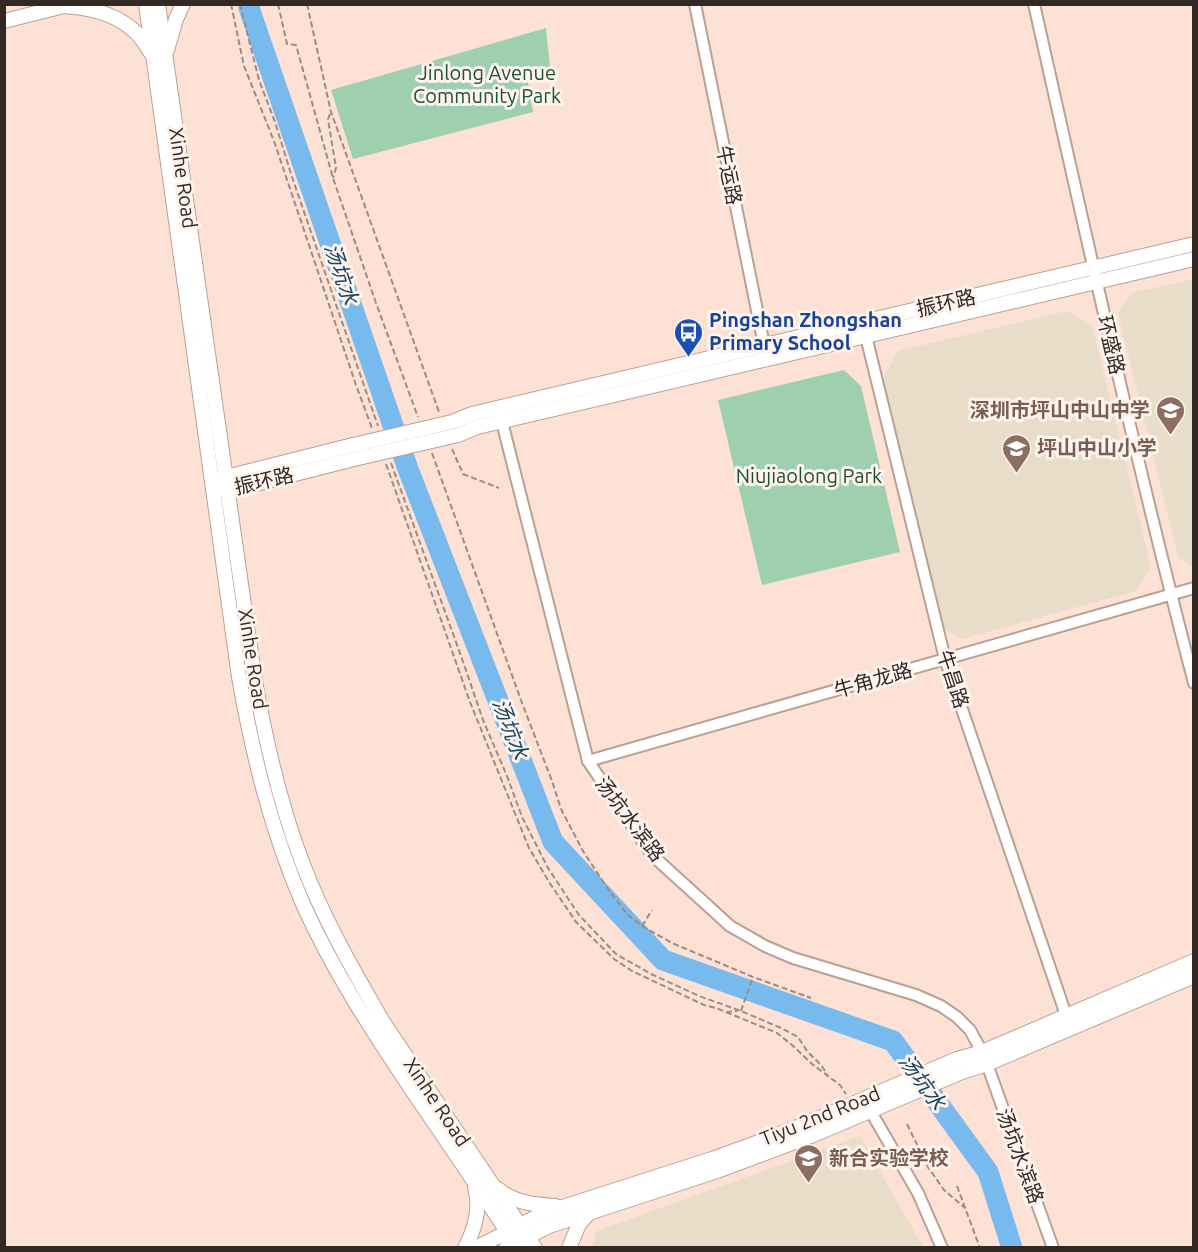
<svg xmlns="http://www.w3.org/2000/svg" width="1198" height="1252" viewBox="0 0 1198 1252" font-family="Ubuntu,'Noto Sans SC',sans-serif">
	<rect width="100%" height="100%" fill="#fde1d5"/>
	<g fill="#e7ddc8">
		<polygon points="1193,279 1194,279 1193,567 1178,557 1118,313 1132,293"/>
		<polygon points="1067,311 1092,325 1151,567 1136,591 962,639 941,627 882,381 898,351"/>
		<polygon points="860,1136 923,1247 592,1247 597,1231"/>
	</g>
	<g fill="#9ecfaf">
		<polygon points="546,28 550,68 527,77 533,112 353,159 331,90"/>
		<polygon points="844,370 861,386 900,552 762,585 718,400"/>
	</g>
	<g fill="none" stroke-linecap="round" stroke-linejoin="round">
		<polyline stroke="#78baed" stroke-width="21" points="249,8 408,469 553,842 663,960 893,1041 988,1172 1012,1248"/>
		<defs>
			<g id="minor">
				<polyline points="695,4 764,345"/>
				<path d="M1034 4C1085 231 1135 458 1194 683"/>
				<polyline points="864,328 945,659 1068,1021"/>
				<polyline points="500,414 588,761 652,855 730,926 765,946 793,958 916,995 941,1006 957,1017 970,1030 982,1052"/>
				<polyline points="588,761 1194,588"/>
				<polyline points="987,1064 1053,1248"/>
				<polyline points="867,1105 918,1193 942,1248"/>
			</g>
			<g id="tertiary">
				<path d="M146 4 239 677C253 756 271 830 303 904 333 971 373 1032 414 1093 449 1144 484 1196 518 1248"/>
				<path d="M158 4 254 675C265 739 279 801 302 862 323 918 353 970 383 1022L535 1248"/>
				<path d="M64 6C98 8 134 19 150 52"/>
				<polyline points="4,21 72,4"/>
				<polyline points="167,50 176,19 183,4"/>
				<polyline points="452,422 472,414 1194,244"/>
				<polyline points="458,435 477,427 1194,259"/>
				<polyline points="218,483 226,477 349,446"/>
				<polyline points="220,489 228,491 354,459"/>
				<path d="M498 1189C514 1203 536 1205 556 1206"/>
				<path d="M465 1248C475 1229 481 1207 475 1187"/>
				<polyline points="476,1248 544,1213 715,1158 756,1143 808,1123 957,1059 982,1052 1194,961"/>
				<polyline points="506,1248 549,1226 717,1171 811,1136 962,1072 987,1064 1194,976"/>
				<polyline points="569,1248 579,1224 589,1213"/>
			</g>
		</defs>
		<use href="#minor" stroke="#baa094" stroke-width="14"/>
		<use href="#tertiary" stroke="#baa094" stroke-width="16"/>
		<g stroke="#9e8b82" stroke-width="2" stroke-dasharray="6 3" stroke-linecap="butt">
			<polyline points="231,4 244,66 274,141 356,385 372,428"/>
			<polyline points="240,4 259,80 275,122 292,177 378,426"/>
			<polyline points="278,4 287,44 296,45 333,178 376,303 418,417"/>
			<polyline points="307,4 331,112 439,412"/>
			<polyline points="330,114 328,119 336,168 333,178"/>
			<polyline points="452,449 463,474 499,488"/>
			<polyline points="432,453 522,703 552,781 561,809 583,851 610,892 628,915 642,926 672,943 753,977 811,998"/>
			<polyline points="391,463 460,653 483,720 507,776 522,817 548,868 579,915 616,954 651,974 699,996 741,1011 781,1028 798,1037 807,1051 821,1065 827,1074"/>
			<polyline points="386,464 470,702 529,848 549,882 576,922 614,959 632,971 704,1005 716,1008 777,1033 792,1045 812,1064 840,1085 846,1094"/>
			<polyline points="642,926 652,910"/>
			<polyline points="741,1011 753,977"/>
			<polyline points="727,1013 727,1012 737,1011"/>
			<polyline points="907,1124 928,1167 944,1190 965,1208"/>
			<polyline points="957,1186 980,1248"/>
		</g>
		<use href="#minor" stroke="#fff" stroke-width="10"/>
		<use href="#tertiary" stroke="#fff" stroke-width="14"/>
		<defs>
			<g id="tertiary-bridge">
				<polyline points="349,446 452,422"/>
				<polyline points="354,459 458,435"/>
			</g>
		</defs>
		<use href="#tertiary-bridge" stroke="#baa094" stroke-width="16" stroke-linecap="butt"/>
		<use href="#tertiary-bridge" stroke="#fff" stroke-width="14"/>
	</g>
	<defs>
		<symbol id="bus-pin" viewBox="-11 -11 22 30"><path d="M0 17L-7.5 6A9.5 9.5 0 1 1 7.5 6Z" fill="#1a4fb4" stroke="#fef3ed"/><path d="M-5-6H5V4H4V6H2V4H-2V6H-4V4H-5ZM-3.5-4V0h7V-4ZM-3.5 1.2v1.5H-2V1.2ZM2 1.2v1.5H3.5V1.2Z" fill="#fff"/></symbol>
		<symbol id="school-pin" viewBox="-11 -11 22 30"><path d="M0 17L-7.5 6A9.5 9.5 0 1 1 7.5 6Z" fill="#8d6e63" stroke="#fef3ed"/><path d="M0-5L7-2L0 1L-7-2ZM-4 1L0 2.5L4 1V4Q0 6-4 4Z" fill="#fff"/></symbol>
	</defs>
	<g fill-rule="evenodd">
		<use href="#bus-pin" x="672" y="316" width="33" height="45"/>
		<use href="#school-pin" x="1154" y="394" width="33" height="45"/>
		<use href="#school-pin" x="1000" y="432" width="33" height="45"/>
		<use href="#school-pin" x="792" y="1142" width="33" height="45"/>
	</g>
	<g text-anchor="middle" stroke-width="6" stroke-linejoin="round" paint-order="stroke">
		<g font-size="20" fill="#1b5234" stroke="#fef3ed">
			<text x="487" y="80">Jinlong Avenue<tspan x="487" dy="23">Community Park</tspan></text>
			<text x="809" y="483">Niujiaolong Park</text>
		</g>
		<g font-size="20" fill="#332924" stroke="#fef3ed">
			<text transform="translate(729 175) rotate(79)" y="7">牛运路</text>
			<text transform="translate(183 178) rotate(82)" y="7">Xinhe Road</text>
			<text transform="translate(946 303) rotate(-13)" y="7">振环路</text>
			<text transform="translate(1111 345) rotate(77)" y="7">环盛路</text>
			<text transform="translate(264 481) rotate(-13)" y="7">振环路</text>
			<text transform="translate(253 659) rotate(81)" y="7">Xinhe Road</text>
			<text transform="translate(953 679) rotate(72)" y="7">牛昌路</text>
			<text transform="translate(873 680) rotate(-16)" y="7">牛角龙路</text>
			<text transform="translate(630 819) rotate(53)" y="7">汤坑水滨路</text>
			<text transform="translate(437 1102) rotate(56)" y="7">Xinhe Road</text>
			<text transform="translate(820 1116) rotate(-22)" y="7">Tiyu 2nd Road</text>
			<text transform="translate(1020 1156) rotate(70)" y="7">汤坑水滨路</text>
		</g>
		<g font-size="20" font-weight="bold" fill="#164399" stroke="#fef3ed" text-anchor="start">
			<text x="709" y="327">Pingshan Zhongshan<tspan x="709" dy="23">Primary School</tspan></text>
		</g>
		<g font-size="20" font-weight="bold" fill="#785e54" stroke="#fef3ed" text-anchor="start">
			<text x="1150" y="417" text-anchor="end">深圳市坪山中山中学</text>
			<text x="1037" y="455">坪山中山小学</text>
			<text x="829" y="1165">新合实验学校</text>
		</g>
		<g font-size="21" font-style="italic" fill="#134566" stroke="#fef3ed">
			<text transform="translate(341 274) rotate(71)" y="7">汤坑水</text>
			<text transform="translate(510 729) rotate(69)" y="7">汤坑水</text>
			<text transform="translate(922 1082) rotate(54)" y="7">汤坑水</text>
		</g>
	</g>
	<rect width="1198" height="1252" fill="none" stroke="#332924" stroke-width="12"/>
</svg>
